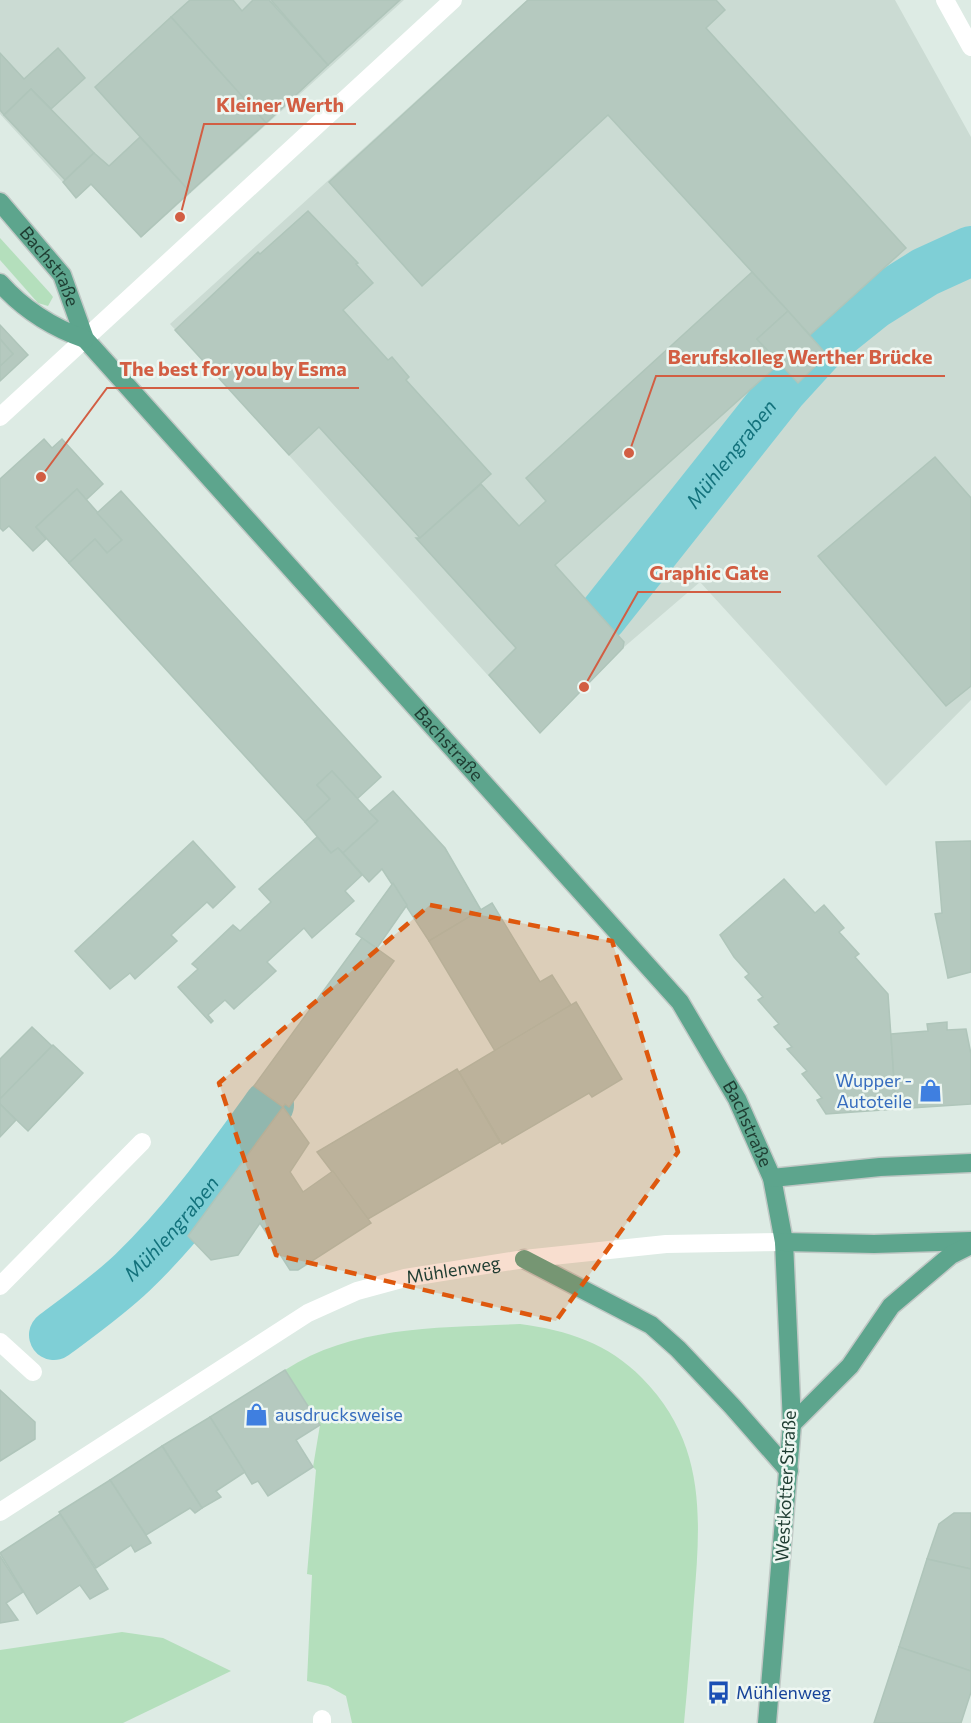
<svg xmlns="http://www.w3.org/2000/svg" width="971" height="1723" viewBox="0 0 971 1723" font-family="Commissioner,sans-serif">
	<rect width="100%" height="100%" fill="#ddebe4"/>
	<g fill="#cbdbd3">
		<polygon points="0,0 404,0 142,237 91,185 77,198 0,114"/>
		<polygon points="527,0 895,0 971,137 971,700 886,786 700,582 623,648 540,733 170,324"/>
	</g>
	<g fill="#b4dfbc">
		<polygon points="0,238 50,293 53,297 48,306 38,303 0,260"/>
		<path d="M520 1324C567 1330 609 1344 642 1378 706 1443 701 1517 694 1600 691 1641 688 1682 684 1723H352L346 1696 328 1686 307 1681 312 1575 307 1574 316 1470 313 1467 320 1425 285 1370C354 1325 441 1328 520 1324Z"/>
		<polygon points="122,1632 163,1638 231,1671 123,1723 0,1723 0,1650"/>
	</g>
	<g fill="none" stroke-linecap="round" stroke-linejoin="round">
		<g stroke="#7fcfd6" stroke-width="50">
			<path id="s1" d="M602 617 782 390 824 344 874 304 925 272 971 251"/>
			<path id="s2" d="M54 1335C81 1315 109 1295 133 1272 185 1222 227 1163 269 1105"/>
		</g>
	</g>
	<g fill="#b5c9bf" stroke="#afc5ba" stroke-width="1.5">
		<polygon points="190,0 233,0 242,11 253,0 269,0 328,65 266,123 171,17"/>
		<polygon points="271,0 400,0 328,65"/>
		<polygon points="528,0 716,0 725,10 706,28 906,248 810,335 608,115 422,286 329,182"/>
		<polygon points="171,17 266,123 190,192 95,87"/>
		<polygon points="58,48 85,78 51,109 31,89 4,115 0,110 0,53 24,79"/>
		<polygon points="31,89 94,153 65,180 4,115"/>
		<polygon points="140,137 190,192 141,237 91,184 76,198 63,182 94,153 109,166"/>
		<polygon points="308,211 358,263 356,264 373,283 343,310 388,360 392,357 409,377 406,380 491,474 420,538 319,427 289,455 175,330 258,252 260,254"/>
		<polygon points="752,272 788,311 757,339 780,363 555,565 624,642 623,648 540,733 489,675 516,648 416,538 420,538 481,484 519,526 546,501 526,478"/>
		<polygon points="788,311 827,355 798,383 757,339"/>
		<polygon points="0,325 28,355 0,381 0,366 13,354 0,339"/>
		<polygon points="0,339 13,354 0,366"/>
		<polygon points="44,439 52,448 62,439 103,484 86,500 77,489 36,527 46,539 33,551 9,526 3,531 0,528 0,479"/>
		<polygon points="935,457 971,498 971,686 946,706 818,556"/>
		<polygon points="77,489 122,540 107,553 95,539 69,563 36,527"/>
		<polygon points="121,491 381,777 357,799 332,771 317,785 330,799 305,822 69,563 95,539 107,553 122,540 97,513"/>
		<polygon points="332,771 378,821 343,853 338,848 331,853 305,822 330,799 317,785"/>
		<polygon points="393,791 445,848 481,910 429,941 382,869 369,882 343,853 378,821 369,812"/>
		<polygon points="317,837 331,853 338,848 362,875 345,891 354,901 312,938 304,928 267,962 276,971 234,1009 225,1000 208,1015 213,1021 211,1023 178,987 198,969 192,964 233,925 240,931 271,902 259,889"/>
		<polygon points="193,841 235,887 213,908 207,902 171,935 177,941 135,979 130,973 110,989 75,951"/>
		<polygon points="971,841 971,972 948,978 935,914 942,913 936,842"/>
		<polygon points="784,879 815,913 824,905 844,928 839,932 859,954 855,957 888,994 896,1109 826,1114 817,1100 822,1098 802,1074 807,1071 787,1049 792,1047 774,1027 779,1024 758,1000 763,997 745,977 749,974 734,957 720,935"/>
		<polygon points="393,883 407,905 377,948 356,934"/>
		<polygon points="492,903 540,982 552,975 571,1005 495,1051 429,941"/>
		<polygon points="362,938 394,961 289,1107 285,1104 283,1107 254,1086"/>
		<polygon points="576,1002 622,1079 592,1097 589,1093 502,1144 459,1072"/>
		<polygon points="947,1022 947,1030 966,1029 971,1054 971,1104 896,1109 891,1034 928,1031 927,1024"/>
		<polygon points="32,1027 52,1046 0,1099 0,1059"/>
		<polygon points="53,1045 83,1073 28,1131 0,1104 0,1099"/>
		<polygon points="457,1069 500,1142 368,1219 317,1152"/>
		<polygon points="0,1104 16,1120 0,1137"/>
		<polygon points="283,1107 309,1143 290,1172 303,1192 333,1171 371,1223 298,1270 290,1270 260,1223 238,1255 211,1260 188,1236"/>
		<polygon points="285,1370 320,1425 296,1440 313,1467 268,1496 258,1481 252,1484 210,1417"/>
		<polygon points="0,1390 35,1422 35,1439 0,1461"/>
		<polygon points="210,1417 245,1472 216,1491 221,1497 202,1508 162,1446"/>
		<polygon points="162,1446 202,1508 195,1513 190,1508 146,1535 110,1480"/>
		<polygon points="110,1480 151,1543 135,1552 131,1545 96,1568 59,1512"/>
		<polygon points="954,1513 971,1513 971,1569 927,1559 939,1524"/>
		<polygon points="60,1514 108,1589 90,1599 80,1585 37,1614 0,1553"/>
		<polygon points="0,1556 23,1592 6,1603 18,1620 0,1623"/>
		<polygon points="927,1559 971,1569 971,1671 899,1647"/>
		<polygon points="899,1647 971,1671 971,1692 961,1723 874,1723"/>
	</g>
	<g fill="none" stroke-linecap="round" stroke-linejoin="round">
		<defs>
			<g id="major">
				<path id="s4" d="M0 202 62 275 85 339 680 1002 737 1099 772 1178 784 1242 792 1424 767 1723"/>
				<path d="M0 283C24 310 51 327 85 339"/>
				<polyline points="772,1178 880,1167 971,1163"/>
				<polyline points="784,1242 874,1244 971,1241"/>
				<polyline points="524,1259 651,1325 678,1349 732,1406 789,1471"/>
				<polyline points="792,1424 850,1366 891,1306 951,1255 971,1245"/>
			</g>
		</defs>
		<use href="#major" stroke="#c0c8c5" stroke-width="21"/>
		<g stroke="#fff" stroke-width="18">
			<polyline points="945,0 971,47"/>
			<polyline points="0,417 453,0"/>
			<polyline points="0,1286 142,1142"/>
			<polyline points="0,1342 33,1372"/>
			<path id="s3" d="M0 1512 308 1313 357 1291 405 1278 524 1259 666 1244 784 1242"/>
			<polyline points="322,1723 322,1719"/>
		</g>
		<use href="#major" stroke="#5da58d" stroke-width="18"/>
	</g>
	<path fill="#de580e" fill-opacity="0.2" stroke="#de580e" stroke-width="4.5" stroke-dasharray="12 8" stroke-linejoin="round" d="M430 905 612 941 678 1152 556 1321 276 1255 219 1083Z"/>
	<defs>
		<symbol id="shop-bare" viewBox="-9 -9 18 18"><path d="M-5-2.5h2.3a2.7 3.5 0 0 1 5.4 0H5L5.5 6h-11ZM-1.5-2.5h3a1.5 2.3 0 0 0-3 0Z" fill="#3f7fe0" stroke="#eef7f2" stroke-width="2.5" paint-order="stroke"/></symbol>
		<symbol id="bus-bare" viewBox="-9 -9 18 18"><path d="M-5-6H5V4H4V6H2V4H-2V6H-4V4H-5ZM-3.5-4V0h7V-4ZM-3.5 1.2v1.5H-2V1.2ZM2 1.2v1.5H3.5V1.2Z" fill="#1a4fb4" stroke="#eef7f2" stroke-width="2.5" paint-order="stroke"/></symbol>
	</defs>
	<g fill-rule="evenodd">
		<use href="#shop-bare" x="914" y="1074" width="33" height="33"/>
		<use href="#shop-bare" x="240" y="1398" width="33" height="33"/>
		<use href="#bus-bare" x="702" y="1676" width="33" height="33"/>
	</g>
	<g text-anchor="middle" stroke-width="5" stroke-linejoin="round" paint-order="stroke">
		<g font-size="18" fill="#1e3c31" stroke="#eef7f2">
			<text dy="6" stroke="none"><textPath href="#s4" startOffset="82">Bachstraße</textPath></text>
			<text dy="6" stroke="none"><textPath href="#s4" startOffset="708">Bachstraße</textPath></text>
			<text dy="6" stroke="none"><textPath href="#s4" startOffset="1194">Bachstraße</textPath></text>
			<text dy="6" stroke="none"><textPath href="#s3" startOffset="519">Mühlenweg</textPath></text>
			<text transform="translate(786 1486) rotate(-87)" y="6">Westkotter Straße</text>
		</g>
		<g font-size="18" fill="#366cbe" stroke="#eef7f2" text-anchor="end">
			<text x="912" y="1087">Wupper -<tspan x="912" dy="21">Autoteile</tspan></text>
			<text x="275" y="1421" text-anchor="start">ausdrucksweise</text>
		</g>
		<g font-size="18" fill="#164399" stroke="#eef7f2" text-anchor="start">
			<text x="736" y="1699">Mühlenweg</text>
		</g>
		<g font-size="20" font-style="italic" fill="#13727c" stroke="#eef7f2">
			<text dy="7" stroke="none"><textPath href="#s1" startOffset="208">Mühlengraben</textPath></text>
			<text dy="7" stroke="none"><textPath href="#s2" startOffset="159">Mühlengraben</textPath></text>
		</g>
	</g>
	<path fill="none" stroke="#d25e43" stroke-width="2" d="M180 217L204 124H356M629 453L656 376H945M41 477L107 388H359M584 687L638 592H781"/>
	<g fill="#d25e43" stroke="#eef7f2" stroke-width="2">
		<circle cx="180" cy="217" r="6"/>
		<circle cx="629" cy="453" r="6"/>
		<circle cx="41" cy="477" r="6"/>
		<circle cx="584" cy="687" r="6"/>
	</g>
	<g font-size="20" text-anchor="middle" font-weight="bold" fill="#d25e43" stroke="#eef7f2" stroke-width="5" stroke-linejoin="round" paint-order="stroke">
		<text x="280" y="112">Kleiner Werth</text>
		<text x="800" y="364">Berufskolleg Werther Brücke</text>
		<text x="233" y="376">The best for you by Esma</text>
		<text x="709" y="580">Graphic Gate</text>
	</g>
</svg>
